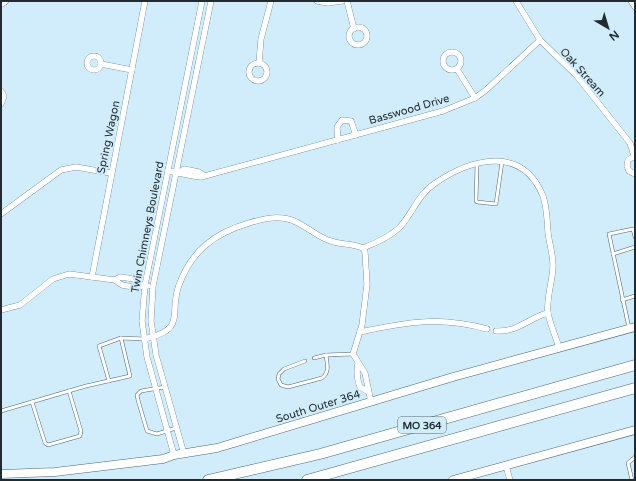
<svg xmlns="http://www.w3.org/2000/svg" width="636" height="481" viewBox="0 0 636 481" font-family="'Varela Round',sans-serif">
	<rect width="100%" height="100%" fill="#d1ecfb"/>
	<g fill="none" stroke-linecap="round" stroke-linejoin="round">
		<defs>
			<g id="lane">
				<polyline points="477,164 476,201 477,202 496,204 502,162"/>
				<polyline points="613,254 635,247"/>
				<polyline points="622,300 635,296"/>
				<polyline points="629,328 609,234 633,229 635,237"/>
				<polyline points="314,358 326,355 353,354"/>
				<path d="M305 361 284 369 279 374 278 379 281 385 288 387 322 378C330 372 327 364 326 355"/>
				<polyline points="109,381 99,346 121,338"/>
				<polyline points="165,387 141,391 137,395 138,400 147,431 157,434 176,428"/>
				<polyline points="32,402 45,443 48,445 80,436 81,431 69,391"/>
				<polyline points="1,411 86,386 130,376 121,338 144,339"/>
				<polyline points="632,480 628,463 635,457"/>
			</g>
			<g id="street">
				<polyline points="317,1 328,3 342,1"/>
				<polyline points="347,1 354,29"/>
				<polyline points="516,1 540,40 576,75 630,143 634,156"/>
				<polyline points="631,1 635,7"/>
				<polyline points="2,4 6,1"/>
				<circle cx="358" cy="36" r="9"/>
				<circle cx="452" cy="61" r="9"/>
				<circle cx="94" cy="63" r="7"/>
				<polyline points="259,63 261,39 271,1"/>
				<circle cx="258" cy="72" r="9"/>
				<polyline points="101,64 132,70"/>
				<polyline points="457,69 475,98"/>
				<polyline points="1,91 4,96 1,104"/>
				<polyline points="338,140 337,127 342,120 351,121 356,135"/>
				<polyline points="635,156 628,160 627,166 629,171 635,174"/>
				<path d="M168 171C180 173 189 176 201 177L443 111 475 98 486 90 540 40"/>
				<polyline points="180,172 184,169 199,172 204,175"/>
				<polyline points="1,214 61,170 76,167 110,173"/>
				<path d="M363 248C376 243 390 237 400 227 412 214 418 195 434 184 470 159 522 144 543 196 547 207 547 220 548 232 549 243 553 254 553 265 553 281 546 297 548 313 550 324 556 337 559 348"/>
				<polyline points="92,277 145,1"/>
				<polyline points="115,280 120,277 135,279 142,285"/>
				<polyline points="1,310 20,305 53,279 69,274 115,280 122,285 133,287 148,286"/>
				<path d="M496 331C519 332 528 318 548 313"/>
				<path d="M360 332C407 322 439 316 487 329"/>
				<path d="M144 339C188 329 168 315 179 285 192 250 215 233 249 223 262 219 274 216 288 219 302 222 314 235 328 240 339 245 352 243 363 248L365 252 367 284 362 325 353 354 365 373 371 402"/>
				<path d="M358 363C356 372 357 379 360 387L367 391"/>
				<polyline points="184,454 156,355 151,321 153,286 211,1"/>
				<polyline points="174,455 147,357 142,321 145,285 202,1"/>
				<polyline points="506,466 510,480"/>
			</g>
			<g id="secondary">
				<polyline points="1,474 55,472 163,459 174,455 217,448 453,377 635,327"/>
				<polyline points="453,480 635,430"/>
			</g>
			<g id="highway">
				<polyline points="208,480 320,454 635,365"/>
				<polyline points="307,480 635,388"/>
			</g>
		</defs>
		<use href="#lane" stroke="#4e6672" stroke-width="4"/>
		<use href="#street" stroke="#4e6672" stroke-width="6"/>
		<use href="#secondary" stroke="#4e6672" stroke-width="9"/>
		<use href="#highway" stroke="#4e6672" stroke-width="11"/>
		<use href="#lane" stroke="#fff" stroke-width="3"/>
		<use href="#street" stroke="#fff" stroke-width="5.5"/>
		<use href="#secondary" stroke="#fff" stroke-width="8"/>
		<use href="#highway" stroke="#fff" stroke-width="10"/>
	</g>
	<g text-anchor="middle" stroke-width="4" stroke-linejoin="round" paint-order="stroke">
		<rect fill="#d1ecfb" stroke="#56666e" stroke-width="1" x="398" y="417" width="48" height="16" rx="3"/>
		<g font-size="10" font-weight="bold" fill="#212c31">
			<text x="422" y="429">MO 364</text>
		</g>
		<g font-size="11" fill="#212c31" stroke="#d1ecfb">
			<text transform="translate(583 72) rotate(48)" y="4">Oak Stream</text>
			<text transform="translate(409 109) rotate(-16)" y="4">Basswood Drive</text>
			<text transform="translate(108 137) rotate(-78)" y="4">Spring Wagon</text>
			<text transform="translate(147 227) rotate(-79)" y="4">Twin Chimneys Boulevard</text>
			<text transform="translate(318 406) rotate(-17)" y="4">South Outer 364</text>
		</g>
	</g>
	<rect width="636" height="481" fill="none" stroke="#212c31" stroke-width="4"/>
	<g transform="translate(608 28) rotate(142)" stroke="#d1ecfb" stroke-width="3" paint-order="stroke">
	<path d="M0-3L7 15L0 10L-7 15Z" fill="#212c31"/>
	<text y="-6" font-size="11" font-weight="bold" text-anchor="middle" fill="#212c31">N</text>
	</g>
</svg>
